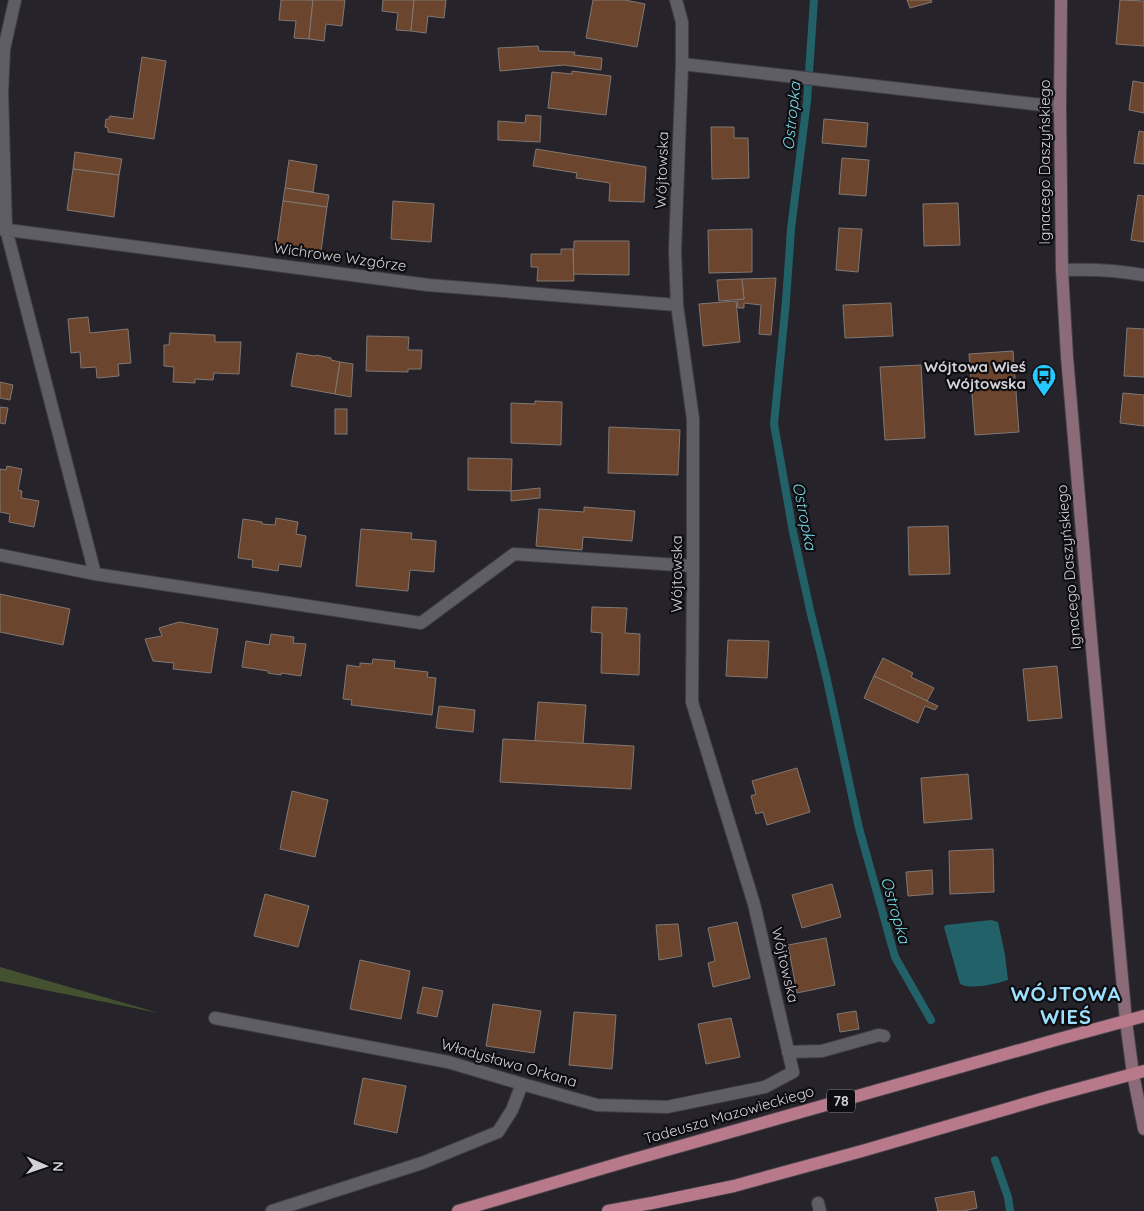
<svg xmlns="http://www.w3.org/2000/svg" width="1144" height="1211" viewBox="0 0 1144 1211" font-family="Quicksand,sans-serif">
	<rect width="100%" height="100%" fill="#26232b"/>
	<polygon fill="#445131" points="0,967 159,1013 0,981"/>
	<path fill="#226168" d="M991 920 998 922 1005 955 1008 980C996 984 971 990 960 984L944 927 946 925Z"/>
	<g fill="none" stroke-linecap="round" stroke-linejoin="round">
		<g stroke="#226168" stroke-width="8">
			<polyline points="814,0 807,101 791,229 786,301 774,424 793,532 810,610 827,680 859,828 895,957 931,1020"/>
			<polyline points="995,1160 1008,1197 1010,1211"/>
		</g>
	</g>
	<g fill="#6b452d" stroke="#817873">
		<polygon points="281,0 313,0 309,39 294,38 296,21 279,20"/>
		<polygon points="313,0 345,0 342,26 326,24 324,41 309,39"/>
		<polygon points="383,0 414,0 411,31 396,30 398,13 382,11"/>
		<polygon points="414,0 446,0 444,18 428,16 426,33 411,31"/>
		<polygon points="593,0 625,0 645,4 637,47 586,38"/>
		<polygon points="907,0 931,0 932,2 910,8"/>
		<polygon points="1120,0 1144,1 1144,46 1116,44"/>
		<polygon points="538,46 539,51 575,52 574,55 602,58 601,70 564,65 500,71 498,48"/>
		<polygon points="142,57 166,61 154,139 108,132 108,128 105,127 106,119 109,119 110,116 133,119"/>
		<polygon points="572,71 611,76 606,115 548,108 552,72 572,74"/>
		<polygon points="1133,81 1144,83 1144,113 1129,110"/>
		<polygon points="526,115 541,116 540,142 498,140 498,121 525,123"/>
		<polygon points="824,119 868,123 866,147 822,143"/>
		<polygon points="711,127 734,127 734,138 748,138 749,178 712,179"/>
		<polygon points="1139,131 1144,132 1144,164 1134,163"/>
		<polygon points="536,149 646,167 644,202 609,201 610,183 576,178 577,173 533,166"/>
		<polygon points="75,152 122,159 119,175 73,169"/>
		<polygon points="842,158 869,160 866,196 839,194"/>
		<polygon points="289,160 317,165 313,192 285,188"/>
		<polygon points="73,169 119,175 114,217 67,210"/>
		<polygon points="285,188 329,195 327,207 283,201"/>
		<polygon points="1138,195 1144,196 1144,242 1131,240"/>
		<polygon points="283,201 327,207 321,251 277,244"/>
		<polygon points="393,201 434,204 431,242 391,239"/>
		<polygon points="958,203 960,245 924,246 923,204"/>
		<polygon points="839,228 862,229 858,272 836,270"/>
		<polygon points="752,229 752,272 709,273 708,230"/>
		<polygon points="574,241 629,241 629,275 573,274"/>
		<polygon points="561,249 573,249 574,281 537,281 538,267 531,267 531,254 561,254"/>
		<polygon points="776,278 771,335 759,334 761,305 744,303 744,308 738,308 737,299 744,299 742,279"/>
		<polygon points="742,279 744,299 719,301 717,280"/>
		<polygon points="736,301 740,342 703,346 699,304"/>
		<polygon points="891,303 893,336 845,338 843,305"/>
		<polygon points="88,317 90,333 128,329 131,363 118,364 119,376 97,378 96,367 81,368 80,352 71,353 68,319"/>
		<polygon points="1127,328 1144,329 1144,377 1124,376"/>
		<polygon points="170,333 215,335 215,342 241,342 239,374 214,373 213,380 195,379 195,383 173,382 174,367 164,366 164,345 169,345"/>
		<polygon points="367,336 409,337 408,350 422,350 421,369 408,369 408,372 366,371"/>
		<polygon points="1013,351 1019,432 975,435 969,354"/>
		<polygon points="297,353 315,356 316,355 331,358 331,360 340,362 335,394 291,386"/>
		<polygon points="340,362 353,364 351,397 335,394"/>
		<polygon points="921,365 925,438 885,440 880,367"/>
		<polygon points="0,382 13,385 10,400 0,398"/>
		<polygon points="1123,393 1144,395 1144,426 1120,423"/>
		<polygon points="535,401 562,402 561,445 511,443 511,403 535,404"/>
		<polygon points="0,407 8,408 5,424 0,423"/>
		<rect x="335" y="409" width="12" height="25"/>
		<polygon points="609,427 680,430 678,475 608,473"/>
		<polygon points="468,458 512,459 511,491 468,490"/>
		<polygon points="7,466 22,469 18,490 22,491 21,498 39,501 34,527 9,522 10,514 0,512 0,469 6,470"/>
		<polygon points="540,488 540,498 511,501 511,491"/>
		<polygon points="584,507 635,511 632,541 583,537 582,550 536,546 539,509 584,512"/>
		<polygon points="276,518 298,522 296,534 306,536 301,567 279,564 278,571 252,567 253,560 238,558 243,519 262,522 262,524 275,525"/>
		<polygon points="948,526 950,574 909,575 908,527"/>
		<polygon points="361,529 412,533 411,539 436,541 434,572 410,570 408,591 356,586"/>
		<polygon points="0,594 70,609 63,645 0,632"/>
		<polygon points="592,607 627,608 625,633 640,634 639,675 601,673 602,633 591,632"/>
		<polygon points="179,622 218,629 211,673 173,669 174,663 153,661 145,639 162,636 159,628"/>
		<polygon points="271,634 294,637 293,643 306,644 301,676 281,673 281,675 268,673 268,671 242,667 246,641 269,645"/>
		<polygon points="728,640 769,641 767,678 726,676"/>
		<polygon points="883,658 913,673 911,677 934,688 927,701 874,676"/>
		<polygon points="373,659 395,661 394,668 428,672 427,677 436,678 432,715 351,705 352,700 343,699 347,665 360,667 360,663 372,664"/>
		<polygon points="1057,666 1062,718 1028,721 1023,669"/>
		<polygon points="874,676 927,701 938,706 935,710 925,706 918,723 864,698"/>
		<polygon points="538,702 586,705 583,744 535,741"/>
		<polygon points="439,706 475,710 473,732 436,728"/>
		<polygon points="503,739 634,746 631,789 500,782"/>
		<polygon points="797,768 810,812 767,825 763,812 756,814 751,796 756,794 752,781"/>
		<polygon points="968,774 972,819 924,823 921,778"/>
		<polygon points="292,791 328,800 315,857 280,849"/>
		<polygon points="993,849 994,892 950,894 949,851"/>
		<polygon points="932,870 933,894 908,896 906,872"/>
		<polygon points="832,884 841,917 802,928 792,895"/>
		<polygon points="265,894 309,906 298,947 254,936"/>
		<polygon points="737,922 750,978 713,987 708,963 715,961 708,928"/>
		<polygon points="678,924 682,956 659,960 656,925"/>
		<polygon points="826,938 835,985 797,993 788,945"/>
		<polygon points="360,960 410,971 401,1019 350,1009"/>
		<polygon points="423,987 443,991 437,1017 417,1013"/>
		<polygon points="493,1004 541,1011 534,1053 486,1046"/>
		<polygon points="856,1011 859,1029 840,1032 837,1014"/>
		<polygon points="574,1012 616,1015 612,1069 569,1065"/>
		<polygon points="731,1018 740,1057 706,1064 698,1024"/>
		<polygon points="363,1078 406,1086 397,1133 354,1124"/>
		<polygon points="974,1191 977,1208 963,1211 938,1211 935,1198"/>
	</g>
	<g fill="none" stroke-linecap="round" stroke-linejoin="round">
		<defs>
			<g id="lane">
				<path d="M1062 270C1090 269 1116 270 1144 275"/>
				<polyline points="788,1052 822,1051 879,1035 884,1036"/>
				<polyline points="272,1211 422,1163 498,1132 512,1110 522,1084"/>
			</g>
			<g id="street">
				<polyline points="15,0 4,49 2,93 6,229 95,574"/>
				<polyline points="676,0 682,22 682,64"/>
				<polyline points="0,229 428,285 677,305"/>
				<polyline points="0,555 95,574 421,623 514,554 693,566"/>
				<polyline points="215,1018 448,1062 522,1084 597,1105 667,1107 765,1087 793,1072 754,904 692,702 693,566 693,419 677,305 675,250 682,64 1060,107"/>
				<polyline points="818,1203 820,1211"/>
			</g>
			<polyline id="secondary" points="1061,0 1060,107 1062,270 1067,357 1092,649 1126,1021 1133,1074 1144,1129"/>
			<g id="primary">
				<polyline points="458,1211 624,1162 1059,1039 1144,1016"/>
				<polyline points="608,1211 652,1203 734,1186 862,1151 1048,1097 1144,1071"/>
			</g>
		</defs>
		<use href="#lane" stroke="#424046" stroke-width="14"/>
		<use href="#street" stroke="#424046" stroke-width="14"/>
		<use href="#secondary" stroke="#424046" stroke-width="14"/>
		<use href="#primary" stroke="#424046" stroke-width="14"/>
		<use href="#lane" stroke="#5f5d65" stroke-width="12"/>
		<use href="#street" stroke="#5f5d65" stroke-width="12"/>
		<use href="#secondary" stroke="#8c6b78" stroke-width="12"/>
		<use href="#primary" stroke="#b8798b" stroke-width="12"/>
	</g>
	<defs>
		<symbol id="bus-pin" viewBox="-11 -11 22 30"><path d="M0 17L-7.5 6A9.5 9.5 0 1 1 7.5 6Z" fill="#27c8ff" stroke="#0e0d11"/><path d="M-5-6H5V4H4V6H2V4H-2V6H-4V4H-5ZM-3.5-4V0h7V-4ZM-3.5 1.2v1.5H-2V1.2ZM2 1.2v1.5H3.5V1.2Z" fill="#111"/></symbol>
	</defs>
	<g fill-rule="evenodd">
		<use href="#bus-pin" x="1030" y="362" width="28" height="38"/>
	</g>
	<g text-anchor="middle" stroke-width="4.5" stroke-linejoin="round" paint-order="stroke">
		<rect fill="#0e0d11" stroke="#98979c" stroke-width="1" x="827" y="1089.5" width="28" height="23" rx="4"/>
		<g font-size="14" font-weight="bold" fill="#d3d2d7">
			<text x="841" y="1106">78</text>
		</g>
		<g font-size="15" fill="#d3d2d7" stroke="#0e0d11">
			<text transform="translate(1045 162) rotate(-90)" y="5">Ignacego Daszyńskiego</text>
			<text transform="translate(662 170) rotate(-88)" y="5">Wójtowska</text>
			<text transform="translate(340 257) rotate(8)" y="5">Wichrowe Wzgórze</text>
			<text transform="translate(1069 567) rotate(-95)" y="5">Ignacego Daszyńskiego</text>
			<text transform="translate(677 574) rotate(-90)" y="5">Wójtowska</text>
			<text transform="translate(785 965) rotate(77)" y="5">Wójtowska</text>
			<text transform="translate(509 1063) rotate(16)" y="5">Władysława Orkana</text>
			<text transform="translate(729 1115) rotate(-16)" y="5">Tadeusza Mazowieckiego</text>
		</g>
		<g font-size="15" font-weight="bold" fill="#d3d2d7" stroke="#0e0d11" text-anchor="end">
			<text x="1026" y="372">Wójtowa Wieś<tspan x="1026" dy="17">Wójtowska</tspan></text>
		</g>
		<g font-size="16" font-style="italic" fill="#76d9e4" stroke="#0e0d11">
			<text transform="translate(791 116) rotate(-84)" y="6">Ostropka</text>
			<text transform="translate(805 516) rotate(79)" y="6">Ostropka</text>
			<text transform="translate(896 910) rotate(74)" y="6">Ostropka</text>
		</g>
		<g font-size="20" font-weight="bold" letter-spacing="1" fill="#9ce0fe" stroke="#0e0d11">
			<text x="1066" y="1001">WÓJTOWA<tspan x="1066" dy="23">WIEŚ</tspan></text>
		</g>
	</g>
	<g transform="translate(45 1166) rotate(92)" stroke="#0e0d11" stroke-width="4" paint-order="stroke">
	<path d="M0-4L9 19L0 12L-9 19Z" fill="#d3d2d7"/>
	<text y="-8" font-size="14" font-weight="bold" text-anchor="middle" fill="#d3d2d7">N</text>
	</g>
</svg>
